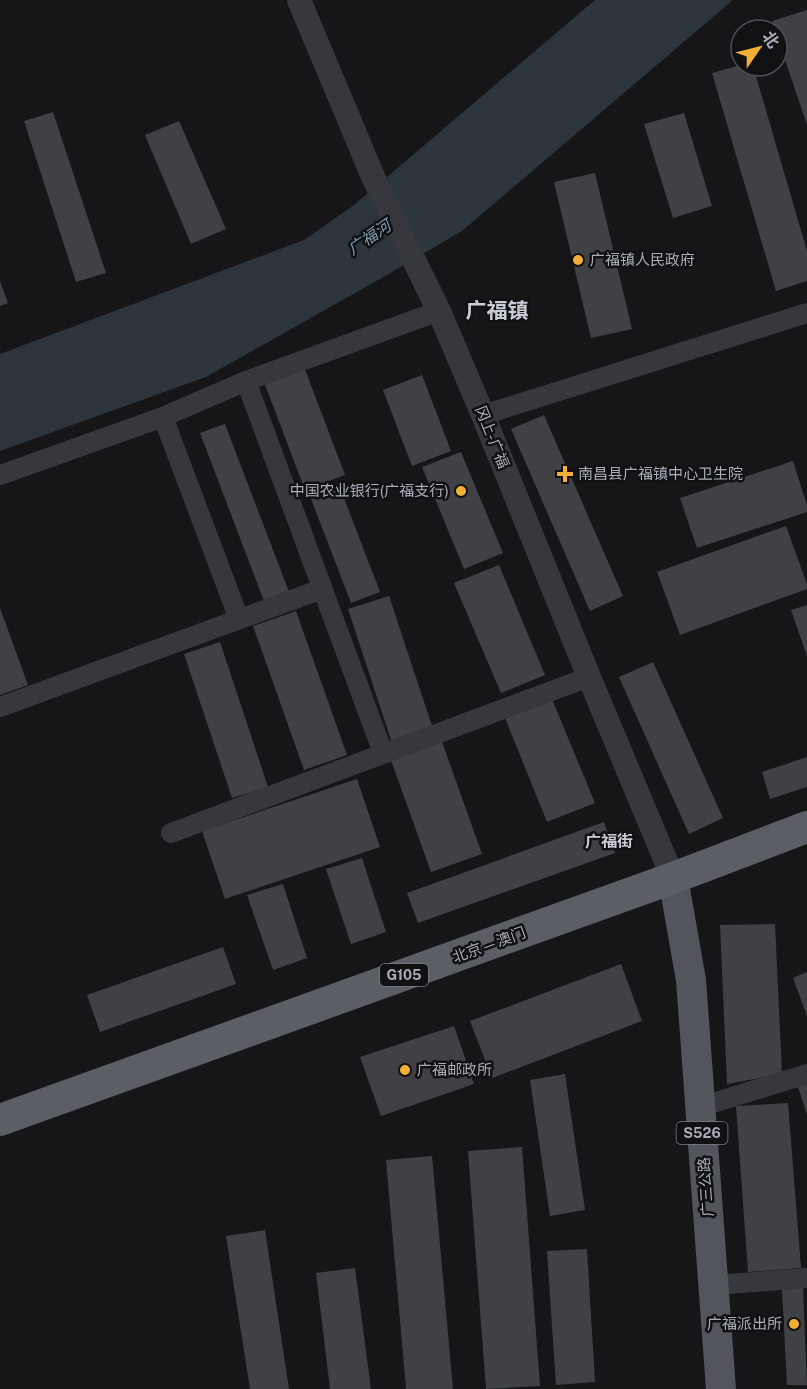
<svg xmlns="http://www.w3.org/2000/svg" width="807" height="1389" viewBox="0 0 807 1389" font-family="'Public Sans','Noto Sans SC',sans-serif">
	<rect width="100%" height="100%" fill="#161618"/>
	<polygon fill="#2c353c" points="595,0 733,0 462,231 387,275 206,377 0,451 0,354 304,240 354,205"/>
	<g fill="#404145">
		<polygon points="807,10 807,125 777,36 777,30 775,30 772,21"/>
		<polygon points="741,65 741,66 753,66 807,251 807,281 776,291 712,73"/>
		<polygon points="53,112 106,273 76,282 24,121"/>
		<polygon points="684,113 712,206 673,218 644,124"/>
		<polygon points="179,121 226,229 191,244 145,135"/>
		<polygon points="595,173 632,329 591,338 554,182"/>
		<polygon points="0,281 8,303 0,306"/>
		<polygon points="304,367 345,475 305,490 264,382"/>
		<polygon points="422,375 451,451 412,466 383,390"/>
		<polygon points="544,415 623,596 590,611 511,429"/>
		<polygon points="225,424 289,592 264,601 200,433"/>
		<polygon points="461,452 503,553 464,569 422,467"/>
		<polygon points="793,461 807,505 807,512 697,548 680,498"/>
		<polygon points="339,485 380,592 351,603 310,496"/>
		<polygon points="786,526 807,584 807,589 680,635 657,572"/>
		<polygon points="499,565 545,675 501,693 454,583"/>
		<polygon points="389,596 434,732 393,746 348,609"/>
		<polygon points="807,605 807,656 791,610"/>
		<polygon points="0,608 28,685 0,695"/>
		<polygon points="296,611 347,755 304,770 253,626"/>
		<polygon points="220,642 268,787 232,798 184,654"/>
		<polygon points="653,662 723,818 689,834 619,677"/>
		<polygon points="552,699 595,803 547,822 505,718"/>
		<polygon points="442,742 482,854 431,872 391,760"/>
		<polygon points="807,757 807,787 770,799 762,772"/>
		<polygon points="357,779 380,847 225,899 202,831"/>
		<polygon points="604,822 615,853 418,923 407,893"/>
		<polygon points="362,858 386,932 351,944 326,869"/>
		<polygon points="283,884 307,958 273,970 247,895"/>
		<polygon points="775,924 782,1074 727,1084 720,925"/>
		<polygon points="223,947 236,984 100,1032 87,995"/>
		<polygon points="621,964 642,1021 492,1078 470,1021"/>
		<polygon points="807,972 807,1016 793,978"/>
		<polygon points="454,1026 474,1084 381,1116 360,1057"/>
		<polygon points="565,1074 585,1210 550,1216 530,1080"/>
		<polygon points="807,1084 807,1115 798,1087"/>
		<polygon points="788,1103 801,1268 748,1272 736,1106"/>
		<polygon points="522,1147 540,1386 486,1389 468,1151"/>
		<polygon points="432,1156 453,1389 406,1389 386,1160"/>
		<polygon points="265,1230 289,1389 250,1389 226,1236"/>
		<polygon points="587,1249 595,1382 556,1385 547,1251"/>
		<polygon points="355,1268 371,1389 330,1389 316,1273"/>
		<polygon points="782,1288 803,1288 807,1385 787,1385"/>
	</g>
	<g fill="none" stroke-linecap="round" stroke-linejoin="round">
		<g stroke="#37383d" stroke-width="20">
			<polyline points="246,381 383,753"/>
			<polyline points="483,415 807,313"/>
			<polyline points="163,417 239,619"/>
			<polyline points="0,475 163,417 246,381 439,311"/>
			<polyline points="0,707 322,589"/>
			<polyline points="171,833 589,677"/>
			<polyline points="700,1107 807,1074"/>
			<polyline points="714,1285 807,1278"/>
		</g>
		<polyline stroke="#37383d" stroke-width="24" points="299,0 374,179 439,311 483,415 589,677 673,878"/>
		<polyline stroke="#53555c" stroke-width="30" points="673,878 691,980 721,1389"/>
		<polyline stroke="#5b5e65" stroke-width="32" points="0,1120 673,878 807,827"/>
	</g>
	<g fill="#f2b134" stroke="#111113" stroke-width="2">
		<circle cx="578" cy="260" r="6"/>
		<path d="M562 465h6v6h6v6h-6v6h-6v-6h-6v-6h6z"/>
		<circle cx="461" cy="491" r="6"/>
		<circle cx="405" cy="1070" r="6"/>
		<circle cx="794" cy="1324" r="6"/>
	</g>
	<g text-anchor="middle" stroke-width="5" stroke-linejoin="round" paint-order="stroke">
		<g fill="#111113" stroke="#7b7e86" stroke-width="1.5">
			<rect x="380" y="964" width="48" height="22" rx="4.5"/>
			<rect x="676.5" y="1122" width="51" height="22" rx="4.5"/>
		</g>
		<g font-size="14" font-weight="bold" fill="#a8adb8">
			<text x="404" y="980">G105</text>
			<text x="702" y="1138">S526</text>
		</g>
		<g font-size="15" fill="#a8adb8" stroke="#111113" text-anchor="start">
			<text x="590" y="265">广福镇人民政府</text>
			<text x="578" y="479">南昌县广福镇中心卫生院</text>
			<text x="449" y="496" text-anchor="end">中国农业银行(广福支行)</text>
			<text x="417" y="1075">广福邮政所</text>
			<text x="782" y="1329" text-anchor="end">广福派出所</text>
		</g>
		<g font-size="15" fill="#a8adb8" stroke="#111113">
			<text transform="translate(492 437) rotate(68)" y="5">冈上-广福</text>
			<text transform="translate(489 945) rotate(-20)" y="5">北京—澳门</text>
			<text transform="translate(706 1187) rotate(-94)" y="5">广三公路</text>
		</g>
		<g font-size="16" font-style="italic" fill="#7f9bb3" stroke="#111113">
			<text transform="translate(369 237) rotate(-34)" y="6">广福河</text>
		</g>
		<g font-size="16" font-weight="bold" fill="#c9ccd4" stroke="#111113">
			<text x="609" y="847">广福街</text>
		</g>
		<g font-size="21" font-weight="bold" fill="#c9ccd4" stroke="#111113">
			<text x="497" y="318">广福镇</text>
		</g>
	</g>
	<g transform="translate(759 48) rotate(55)"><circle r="28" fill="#111113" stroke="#4d4f55" stroke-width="1.5"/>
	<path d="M0-4.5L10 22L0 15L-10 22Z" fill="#f2b134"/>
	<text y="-9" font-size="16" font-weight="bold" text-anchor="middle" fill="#a8adb8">北</text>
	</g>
</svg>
